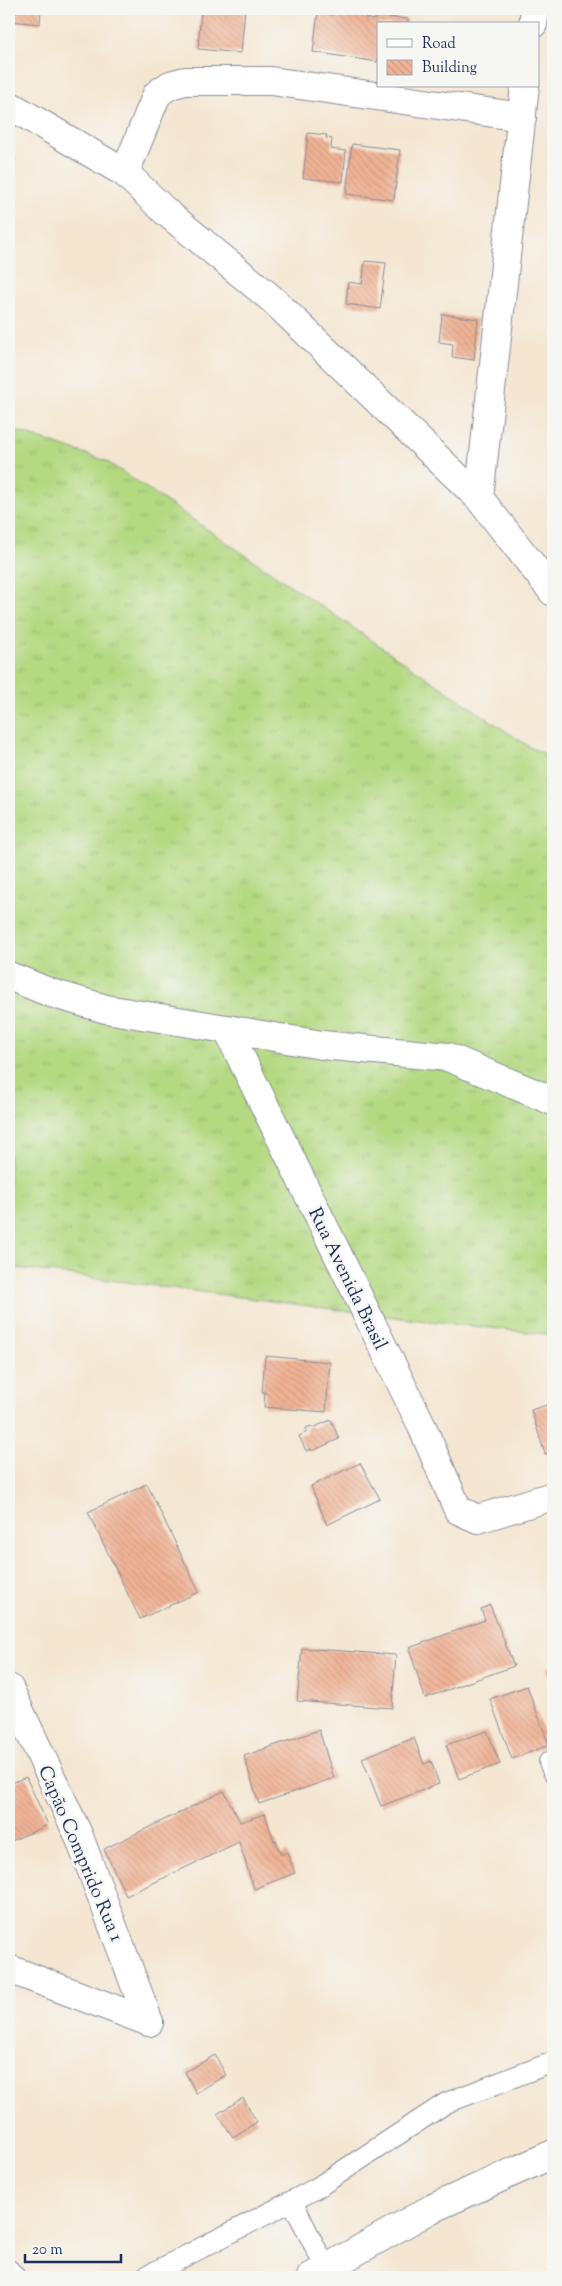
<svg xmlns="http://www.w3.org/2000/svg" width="562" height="2286" viewBox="0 0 562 2286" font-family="'Sorts Mill Goudy',serif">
	<defs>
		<pattern id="grass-tufts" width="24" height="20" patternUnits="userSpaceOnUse" patternTransform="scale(1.25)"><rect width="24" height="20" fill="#b4d981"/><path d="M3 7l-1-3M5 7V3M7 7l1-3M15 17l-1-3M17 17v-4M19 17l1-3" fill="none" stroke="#9abb72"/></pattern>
		<pattern id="building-back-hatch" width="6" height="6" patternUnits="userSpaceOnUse" patternTransform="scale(1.25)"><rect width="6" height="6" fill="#f0b395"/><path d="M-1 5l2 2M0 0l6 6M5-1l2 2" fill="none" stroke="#cd9a83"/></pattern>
	</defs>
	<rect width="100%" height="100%" fill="#f6f6f2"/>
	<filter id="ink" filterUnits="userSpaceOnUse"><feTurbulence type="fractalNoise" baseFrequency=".02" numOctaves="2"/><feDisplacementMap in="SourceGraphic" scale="10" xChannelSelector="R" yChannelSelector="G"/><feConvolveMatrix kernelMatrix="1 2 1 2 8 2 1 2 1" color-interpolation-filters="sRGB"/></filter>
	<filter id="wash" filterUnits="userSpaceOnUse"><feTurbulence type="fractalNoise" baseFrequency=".0096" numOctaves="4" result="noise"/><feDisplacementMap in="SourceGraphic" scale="20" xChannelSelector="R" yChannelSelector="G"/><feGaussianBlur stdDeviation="1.12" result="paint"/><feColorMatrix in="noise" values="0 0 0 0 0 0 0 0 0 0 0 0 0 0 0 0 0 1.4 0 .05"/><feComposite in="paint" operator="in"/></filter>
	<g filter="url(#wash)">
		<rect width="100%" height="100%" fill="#f4e6d1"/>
		<polygon fill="url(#grass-tufts)" stroke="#688470" points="9,428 106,461 531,748 553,757 553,1335 409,1319 9,1267"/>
		<g id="blocks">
			<g fill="url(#building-back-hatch)">
				<polygon points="9,9 41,9 40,24 9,21"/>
				<polygon points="201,9 245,9 241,53 198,49"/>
				<polygon points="334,11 366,15 365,18 375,20 375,16 408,19 408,24 378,24 378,62 313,52 318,12 333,15"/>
				<polygon points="308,133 327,135 326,138 332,139 331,149 346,151 343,182 303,178"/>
				<polygon points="352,144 400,150 394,200 346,194"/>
				<polygon points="9,157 15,158 12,182 9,182"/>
				<polygon points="9,198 14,198 13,218 9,217"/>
				<polygon points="365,261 386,263 380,309 346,304 348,282 362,284"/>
				<polygon points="442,314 478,319 474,360 452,357 453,344 439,342"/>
				<polygon points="265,1356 330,1362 326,1412 264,1407 265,1392 262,1392"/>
				<polygon points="553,1403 553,1452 545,1454 531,1410"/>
				<polygon points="331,1420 339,1439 312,1451 311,1449 306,1451 299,1436 307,1432 306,1428 311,1426 312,1428"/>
				<polygon points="360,1463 380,1499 327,1525 311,1486"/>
				<polygon points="147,1484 199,1592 140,1619 88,1512"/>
				<polygon points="490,1605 514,1666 425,1698 409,1648 485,1620 481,1609"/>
				<polygon points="302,1648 396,1655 392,1708 297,1701"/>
				<polygon points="553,1666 553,1689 546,1668"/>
				<polygon points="527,1686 549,1745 512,1759 490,1699"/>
				<polygon points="319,1730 334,1778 259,1804 244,1756"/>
				<polygon points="487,1731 500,1764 459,1779 446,1745"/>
				<polygon points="414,1738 424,1764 431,1761 439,1784 381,1806 362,1758"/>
				<polygon points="26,1777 48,1825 9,1842 9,1784"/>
				<polygon points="224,1791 240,1822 265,1814 274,1841 276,1841 281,1855 287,1852 295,1873 254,1889 239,1842 126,1896 104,1849"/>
				<polygon points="215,2055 226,2075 196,2093 185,2072"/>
				<polygon points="243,2098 257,2122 233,2137 217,2114"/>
			</g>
		</g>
	</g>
	<g filter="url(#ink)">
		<use href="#blocks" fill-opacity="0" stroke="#888a98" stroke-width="1"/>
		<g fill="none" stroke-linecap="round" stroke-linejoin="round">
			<defs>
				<g id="lane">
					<polyline points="549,1762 553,1772"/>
					<polyline points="292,2201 326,2269"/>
					<polyline points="9,2270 15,2277"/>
					<polyline points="145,2277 315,2189 446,2103 553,2062"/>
				</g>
				<g id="street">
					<polyline points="533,24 535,9"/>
					<polyline points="9,105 125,173 166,212 273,300 479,498 553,592"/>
					<polyline points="125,173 157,94 170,85 185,81 271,81 522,117"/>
					<polyline points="479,498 525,86"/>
					<polyline points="9,976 51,993 106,1009 322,1045 448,1057 553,1101"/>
					<polyline points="227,1029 420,1422 458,1510 478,1519 553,1496"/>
					<polyline points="9,1688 78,1834 149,2022"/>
					<polyline points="9,1969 149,2022"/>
				</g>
				<polyline id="primary" points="311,2277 431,2209 553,2154"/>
			</defs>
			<use href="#lane" stroke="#888a98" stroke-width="22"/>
			<use href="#street" stroke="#888a98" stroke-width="30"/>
			<use href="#primary" stroke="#888a98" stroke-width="30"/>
			<use href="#lane" stroke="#fff" stroke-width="20"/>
			<use href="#street" stroke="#fff" stroke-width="28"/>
			<use href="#primary" stroke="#fff" stroke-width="28"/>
		</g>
	</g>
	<g text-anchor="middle" stroke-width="5" stroke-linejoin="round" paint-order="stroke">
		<g font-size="19" fill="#1b2f5e" stroke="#f6f6f2">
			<text transform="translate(349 1278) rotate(64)" y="7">Rua Avenida Brasil</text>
			<text transform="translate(82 1853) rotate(67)" y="7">Capão Comprido Rua 1</text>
		</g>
	</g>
	<rect width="562" height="2286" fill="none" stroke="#f6f6f2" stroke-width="30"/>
	<rect x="377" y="22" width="162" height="65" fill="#f6f6f2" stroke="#9ea6b7"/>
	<rect x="387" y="39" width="25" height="8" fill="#ffffff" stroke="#9ea6b7"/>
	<text x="422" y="48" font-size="15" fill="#1b2f5e">Road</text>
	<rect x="387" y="60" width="25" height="15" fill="url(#building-back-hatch)" stroke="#9ea6b7"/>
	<text x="422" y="72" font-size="15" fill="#1b2f5e">Building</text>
	<path d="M25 2254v8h96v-8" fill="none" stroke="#1b2f5e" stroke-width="2.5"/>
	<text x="32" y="2254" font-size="15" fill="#1b2f5e" stroke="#f6f6f2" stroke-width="4" paint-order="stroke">20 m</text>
</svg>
